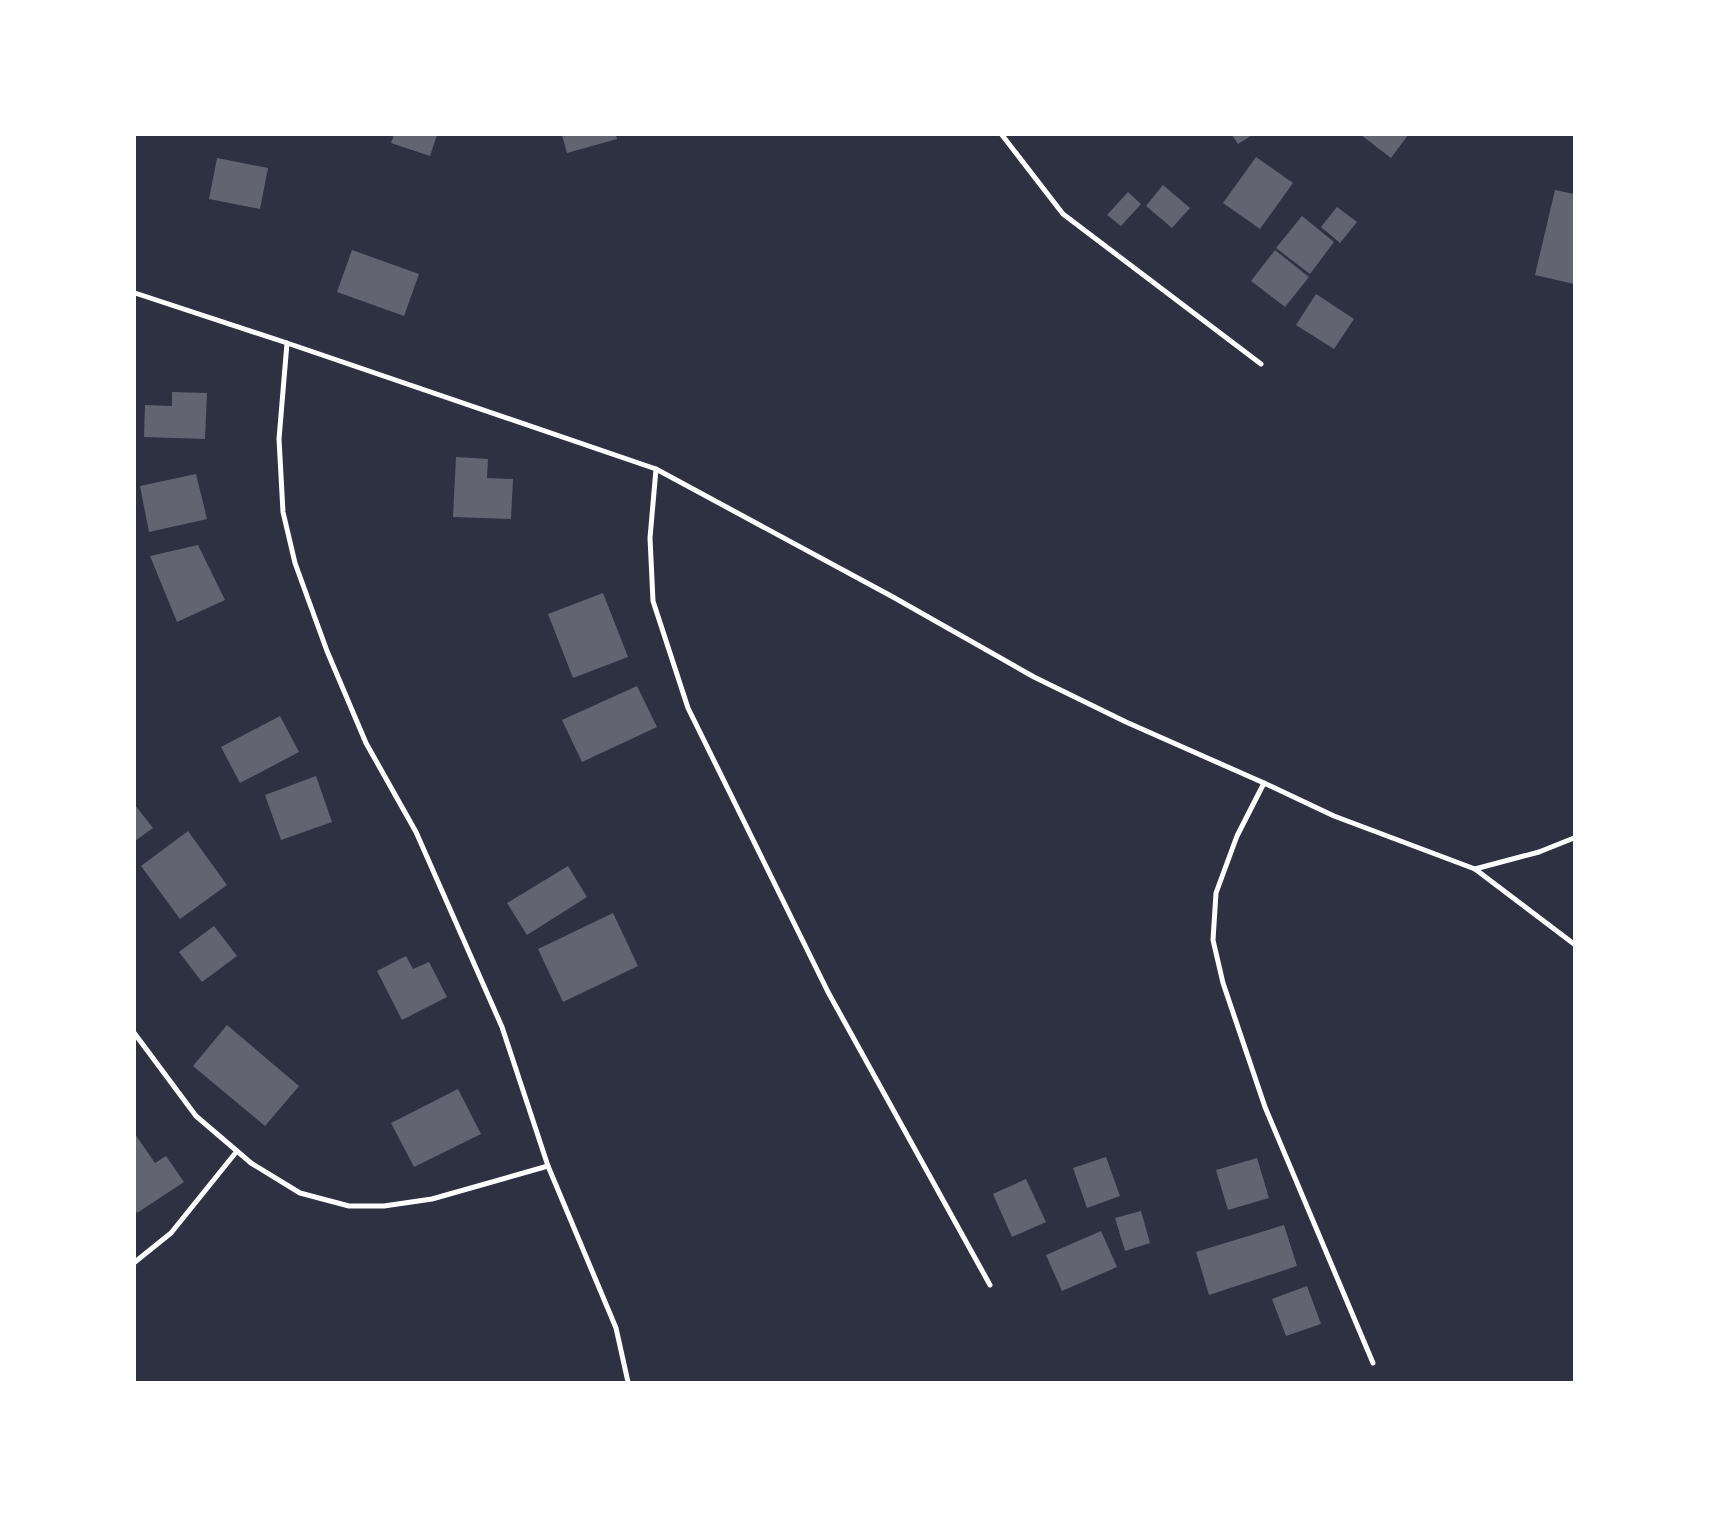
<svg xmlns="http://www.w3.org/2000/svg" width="1709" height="1517" viewBox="0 0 1709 1517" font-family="'Source Sans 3',sans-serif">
	<rect width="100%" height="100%" fill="#2d3142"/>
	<g fill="#626471">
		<polygon points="394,135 437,135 430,156 391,143"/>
		<polygon points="562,135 616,135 617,139 567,153"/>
		<polygon points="1232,135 1252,135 1238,144"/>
		<polygon points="1361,135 1408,135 1391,158"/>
		<polygon points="1256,157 1293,183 1260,229 1223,203"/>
		<polygon points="217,158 268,168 260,209 209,199"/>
		<polygon points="1163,185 1190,208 1172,228 1146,206"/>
		<polygon points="1555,190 1574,194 1574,284 1535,275"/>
		<polygon points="1128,192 1141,204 1121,226 1107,215"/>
		<polygon points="1337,207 1357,222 1340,243 1321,227"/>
		<polygon points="1302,216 1334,242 1310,274 1276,248"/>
		<polygon points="352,250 419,274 404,316 337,292"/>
		<polygon points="1275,250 1309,277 1285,307 1251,281"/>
		<polygon points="1316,294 1354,319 1334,349 1296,325"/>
		<polygon points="172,392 207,393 205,439 144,437 145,405 172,406"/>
		<polygon points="456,457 488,459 487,478 513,479 511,519 453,517"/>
		<polygon points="196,474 207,519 149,532 140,486"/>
		<polygon points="198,545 225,600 177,622 150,556"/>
		<polygon points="603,593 628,657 573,678 548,614"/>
		<polygon points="637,686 657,727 582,762 562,720"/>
		<polygon points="280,716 299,752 240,783 221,747"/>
		<polygon points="316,776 332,822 281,840 265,795"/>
		<polygon points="135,805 153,828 135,841"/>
		<polygon points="188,831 227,885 180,919 141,866"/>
		<polygon points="568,866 587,897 527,935 507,903"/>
		<polygon points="613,913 638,966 563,1002 538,949"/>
		<polygon points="214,926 237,956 202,982 179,952"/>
		<polygon points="406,956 413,969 429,962 447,997 402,1020 377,971"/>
		<polygon points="227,1025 299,1086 265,1126 193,1066"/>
		<polygon points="458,1089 481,1134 414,1167 391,1123"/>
		<polygon points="135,1134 155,1163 166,1156 184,1182 137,1213 135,1209"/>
		<polygon points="1106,1157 1120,1196 1087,1208 1073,1168"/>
		<polygon points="1257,1158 1269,1198 1228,1210 1216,1170"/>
		<polygon points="1026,1179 1046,1222 1012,1237 993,1194"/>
		<polygon points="1141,1211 1150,1243 1125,1251 1115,1218"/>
		<polygon points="1284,1225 1297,1266 1209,1295 1196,1252"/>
		<polygon points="1101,1231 1117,1267 1062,1291 1046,1255"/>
		<polygon points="1307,1286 1321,1324 1286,1336 1272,1299"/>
	</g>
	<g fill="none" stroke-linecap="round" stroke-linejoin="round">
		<g stroke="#fff" stroke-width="5">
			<polyline points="1002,135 1063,214 1261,364"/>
			<polyline points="135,293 287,343 656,469 893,597 1034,677 1126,722 1264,783 1334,816 1475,869 1574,944"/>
			<polyline points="287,343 279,439 283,512 295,563 327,651 366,743 416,832 502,1027 548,1166 616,1328 628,1382"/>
			<polyline points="656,469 650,538 653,601 688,708 828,992 990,1285"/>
			<polyline points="1264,783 1237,836 1216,893 1213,940 1223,983 1265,1107 1373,1363"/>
			<polyline points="1475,869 1539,852 1574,838"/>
			<polyline points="135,1034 196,1116 251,1163 300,1193 349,1206 384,1206 432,1199 548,1166"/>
			<polyline points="135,1262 171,1233 237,1151"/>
		</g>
	</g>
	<rect width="1709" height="1517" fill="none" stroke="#ffffff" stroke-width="272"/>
</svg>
